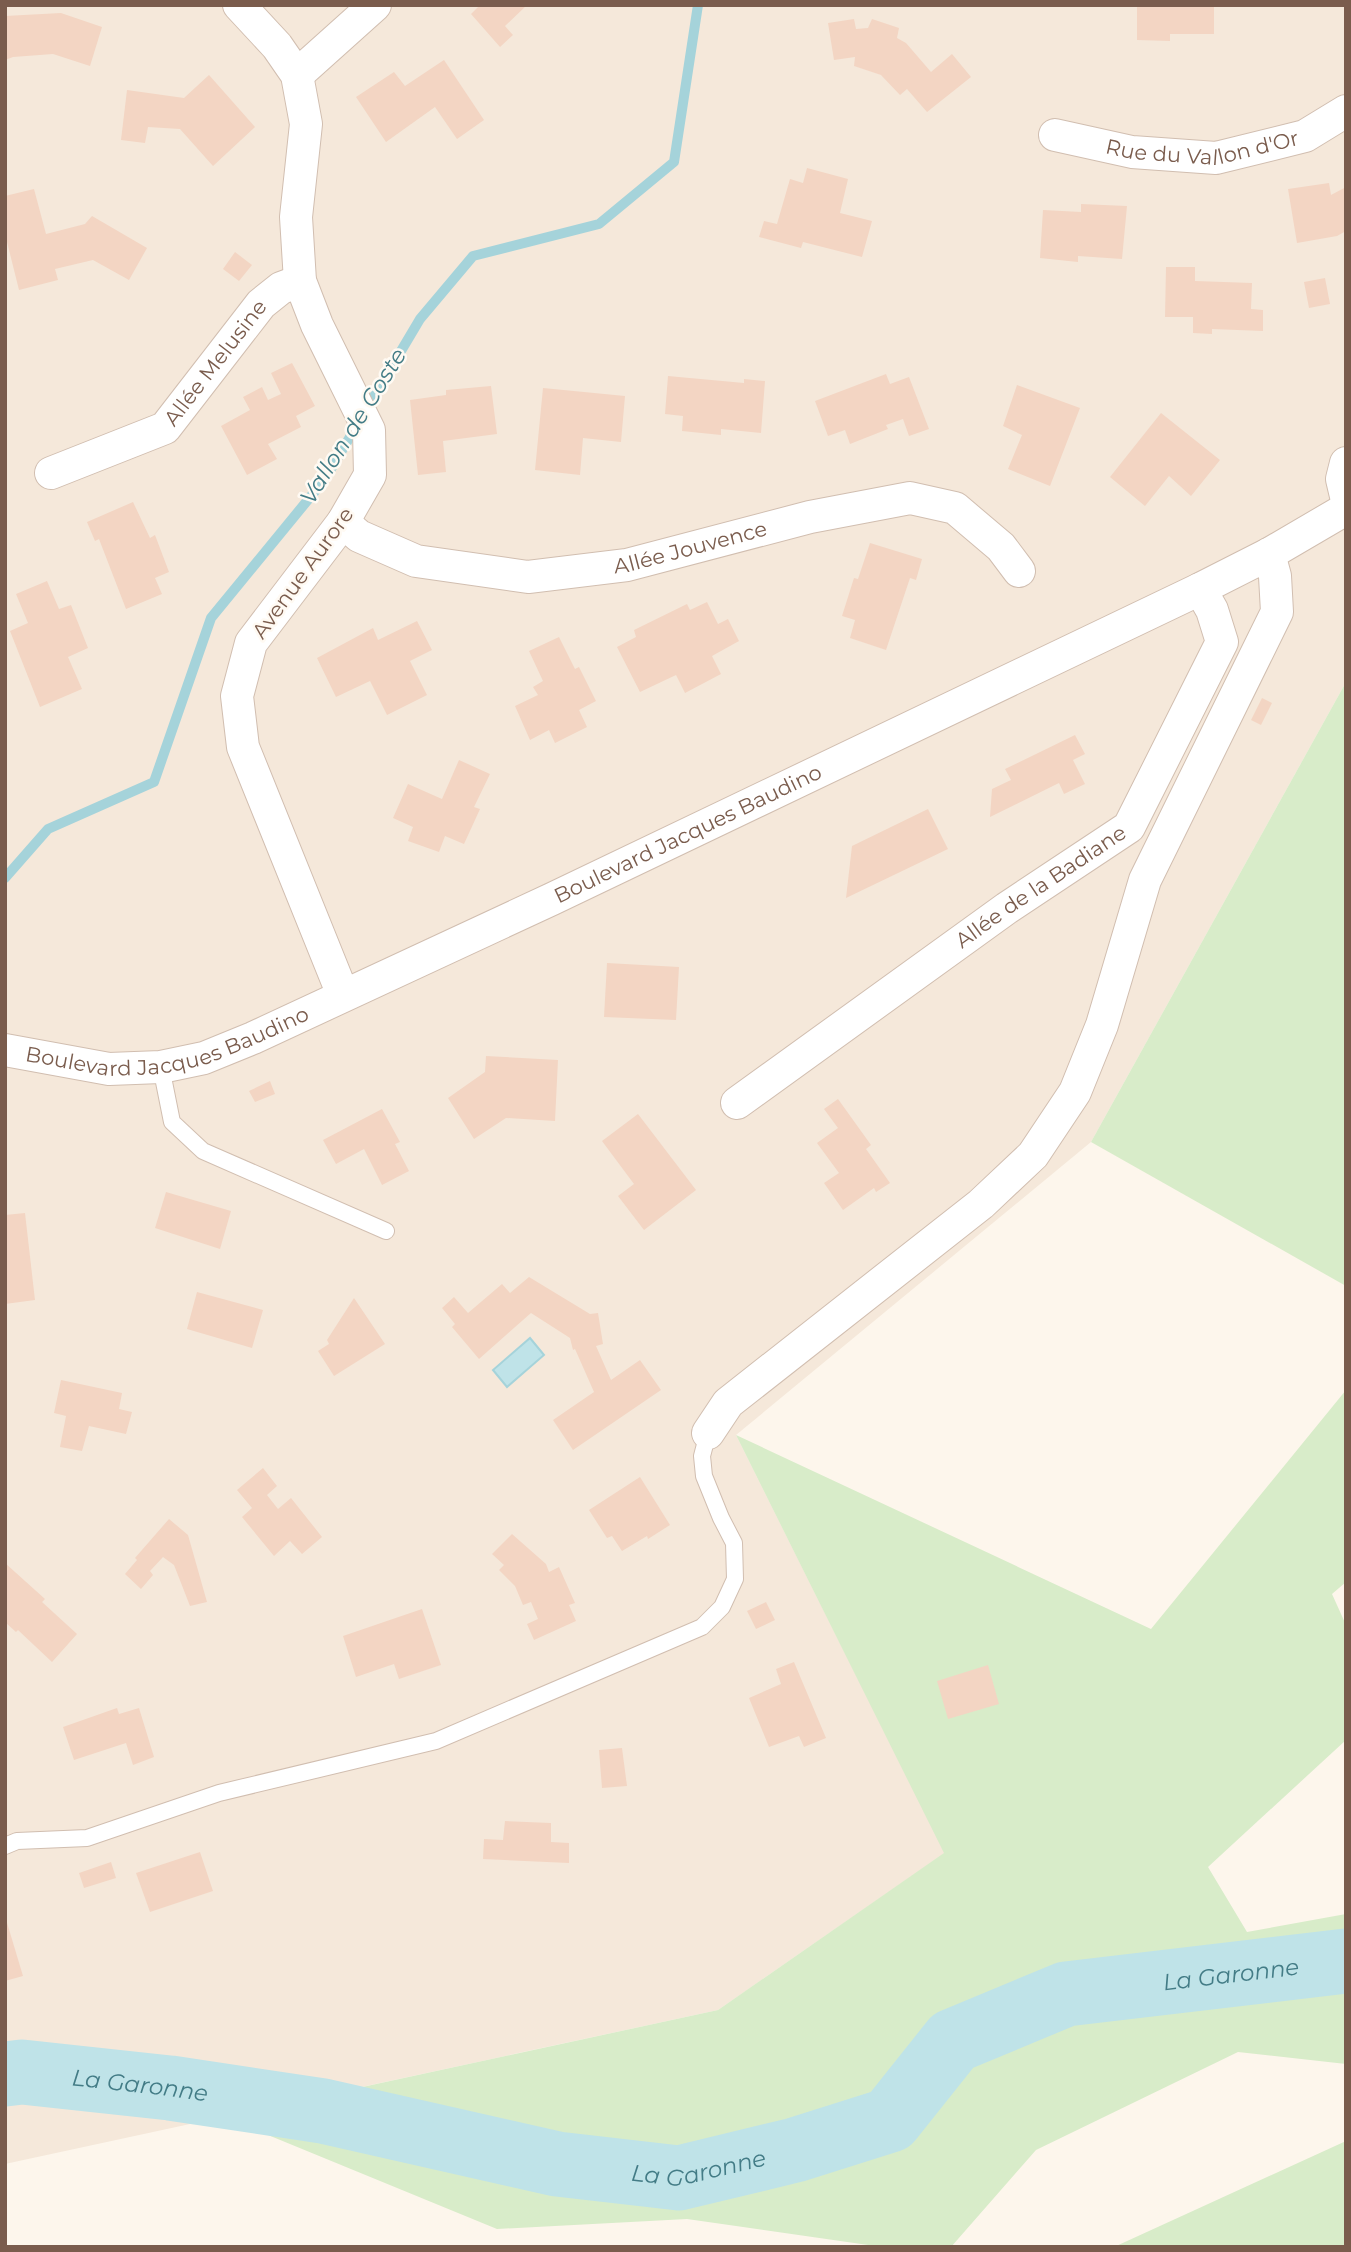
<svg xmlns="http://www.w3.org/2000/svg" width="1351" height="2252" viewBox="0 0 1351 2252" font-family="Montserrat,sans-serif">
	<rect width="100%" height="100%" fill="#fdf6ec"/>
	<polygon fill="#f5e8da" points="5,5 1346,5 1346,682 1091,1142 736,1435 945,1853 718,2010 5,2164"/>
	<g fill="#d8ecc9">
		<polygon points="1346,682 1346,1286 1091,1142"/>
		<polygon points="1346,1390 1346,1582 1332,1594 1346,1625 1346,1740 1208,1867 1247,1932 1346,1914 1346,2064 1238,2052 1036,2150 951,2247 882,2247 687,2219 497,2229 224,2117 718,2010 944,1853 736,1435 1151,1629"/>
		<polygon points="1346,2141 1346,2247 1114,2247"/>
	</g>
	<polygon fill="#bfe3e8" stroke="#a5d3da" stroke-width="2" points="530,1338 544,1355 507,1387 493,1370"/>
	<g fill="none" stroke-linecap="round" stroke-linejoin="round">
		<polyline stroke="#a5d3da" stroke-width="10" points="5,878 48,829 154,782 211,618 325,479 420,319 473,256 599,224 674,162 698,5"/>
		<path stroke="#bfe3e8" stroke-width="65" id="s1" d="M5 2074 22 2072 170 2088 323 2111 557 2164 679 2178 795 2150 890 2120 953 2041 1066 1994 1346 1961"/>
	</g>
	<g fill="#f3d5c3">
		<polygon points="480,5 527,5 505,26 513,35 500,47 471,14"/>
		<polygon points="1137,5 1214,5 1214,34 1170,34 1170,41 1137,40"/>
		<polygon points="61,13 102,27 90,66 53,54 13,57 5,60 5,16"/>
		<polygon points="854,19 856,29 868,28 872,19 899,28 897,38 906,43 931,72 952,54 971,77 927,112 907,89 900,95 881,75 854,66 855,57 834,60 828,23"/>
		<polygon points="444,60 484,120 457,139 435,107 386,142 356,97 394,72 405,86"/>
		<polygon points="209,75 255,127 213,166 180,129 148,127 145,143 121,140 127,90 184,98"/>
		<polygon points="807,168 848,179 840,213 872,221 862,257 803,242 801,248 759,237 764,221 777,224 790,179 803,183"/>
		<polygon points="1329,183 1331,195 1346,187 1346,231 1337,236 1297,243 1288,189"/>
		<polygon points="34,189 46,234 85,224 92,216 147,248 129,280 93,260 55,269 58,280 19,290 5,234 5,196"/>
		<polygon points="1081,204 1127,206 1122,259 1078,256 1078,262 1040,258 1043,210 1081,212"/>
		<polygon points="235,252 252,265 239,281 223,269"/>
		<polygon points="1166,267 1195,267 1195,281 1252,283 1251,309 1263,310 1263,331 1212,329 1212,334 1193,333 1193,317 1165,317"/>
		<polygon points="1325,278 1330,304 1309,308 1304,282"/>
		<polygon points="292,363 315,406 296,416 301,427 268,444 277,459 247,475 221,426 250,410 243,397 262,387 268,400 281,394 271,373"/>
		<polygon points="886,374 890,384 909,377 929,429 909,436 903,419 886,425 888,429 850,444 845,430 828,436 815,401"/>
		<polygon points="668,376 744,383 744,379 765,381 761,433 721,429 721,435 682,431 683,416 665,414"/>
		<polygon points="1017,385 1080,408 1050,486 1008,469 1022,435 1003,426"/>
		<polygon points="491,386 497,434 443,441 446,472 418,475 410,400 446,395 446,390"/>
		<polygon points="543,388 625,396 621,442 583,438 580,475 535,470"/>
		<polygon points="1161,413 1220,460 1191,496 1169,476 1145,506 1110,477"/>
		<polygon points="133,502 150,538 155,535 169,572 155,578 162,594 126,609 99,539 95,541 87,522"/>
		<polygon points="870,543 922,559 916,580 910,578 886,650 850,638 855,620 842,616 854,578 858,579"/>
		<polygon points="47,581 59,609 71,605 88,648 68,657 82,689 40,707 10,631 28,623 16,594"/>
		<polygon points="707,602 718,624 728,619 739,641 712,656 721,674 685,693 676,675 640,692 617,647 636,637 634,630 687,604 690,610"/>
		<polygon points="417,621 432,650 410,661 427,695 387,715 370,681 336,697 317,658 373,628 378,640"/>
		<polygon points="559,637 575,669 579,667 596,701 579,710 587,727 555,743 549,730 530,740 515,706 538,695 533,687 543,681 529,651"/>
		<polygon points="1262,698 1272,703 1261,725 1251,720"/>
		<polygon points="1075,735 1085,754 1073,760 1085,784 1064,794 1059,783 990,817 992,789 1011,780 1005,769"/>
		<polygon points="459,760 490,774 474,807 480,809 464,844 445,836 439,852 408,841 413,827 393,818 408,784 442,799"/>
		<polygon points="928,809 948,849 846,898 852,846"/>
		<polygon points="607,963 679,967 676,1020 604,1017"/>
		<polygon points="486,1056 558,1060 555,1121 506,1118 474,1139 448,1098 485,1072"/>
		<polygon points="270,1081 275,1094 255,1102 249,1091"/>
		<polygon points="838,1099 871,1145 866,1149 890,1183 876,1192 874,1188 843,1210 824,1183 839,1173 817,1143 838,1128 824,1109"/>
		<polygon points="382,1109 400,1142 395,1144 409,1171 382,1185 364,1149 336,1164 323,1140"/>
		<polygon points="638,1114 696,1190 644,1230 618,1196 634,1184 602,1141"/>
		<polygon points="166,1192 231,1211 220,1249 155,1228"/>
		<polygon points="25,1213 35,1300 5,1304 5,1215"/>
		<polygon points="529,1277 590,1314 598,1313 603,1344 596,1346 611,1380 640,1360 661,1390 573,1450 553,1420 594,1392 575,1349 573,1350 570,1338 531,1313 479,1359 452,1327 455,1324 442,1308 454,1297 468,1313 502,1284 510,1293"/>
		<polygon points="197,1292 263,1310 252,1348 187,1329"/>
		<polygon points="354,1298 385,1344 334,1376 318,1351 329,1344 327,1340"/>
		<polygon points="61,1380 122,1393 119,1409 132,1412 126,1434 89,1426 82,1451 60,1447 66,1416 54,1413"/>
		<polygon points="263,1468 277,1486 267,1495 278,1509 291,1498 322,1537 302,1554 290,1541 274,1556 242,1517 252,1508 237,1490"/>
		<polygon points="640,1477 670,1525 648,1539 647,1536 622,1551 612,1536 607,1538 589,1510"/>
		<polygon points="169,1519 188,1535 207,1602 190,1606 174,1565 163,1557 150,1571 153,1575 141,1589 125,1574 137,1560 135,1558"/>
		<polygon points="512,1534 546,1564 549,1572 559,1567 575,1603 569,1605 576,1621 534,1640 527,1624 538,1619 531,1602 523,1605 515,1586 499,1570 504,1565 492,1554"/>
		<polygon points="5,1563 45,1599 42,1602 77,1634 52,1662 18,1630 16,1632 5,1622"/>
		<polygon points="766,1602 775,1620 756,1629 747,1611"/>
		<polygon points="422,1609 441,1665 399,1679 394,1664 356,1677 343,1636"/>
		<polygon points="794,1662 826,1738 804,1747 799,1736 769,1747 749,1698 781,1684 776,1669"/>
		<polygon points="988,1665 999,1704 948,1719 937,1681"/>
		<polygon points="117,1708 119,1714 139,1708 154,1757 133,1765 126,1743 74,1760 63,1727"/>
		<polygon points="622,1748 627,1786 602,1788 599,1750"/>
		<polygon points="505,1821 551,1823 551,1842 569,1843 569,1863 483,1859 484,1839 503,1840"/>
		<polygon points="200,1852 213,1891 150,1912 136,1873"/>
		<polygon points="111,1862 116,1878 84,1888 79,1873"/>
		<polygon points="5,1916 23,1976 5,1981 6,1959"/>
	</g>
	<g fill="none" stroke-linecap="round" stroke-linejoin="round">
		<defs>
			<g id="lane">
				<polyline points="161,1067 172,1122 203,1151 386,1231"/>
				<polyline points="5,1846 17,1841 87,1838 219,1793 436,1741 702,1627 722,1607 735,1579 734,1543 721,1518 704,1476 702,1456 708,1433"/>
			</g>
			<g id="street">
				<polyline points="239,5 277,46 297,75 306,124 296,217 300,281 317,325 369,430 370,475 343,522 251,643 237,696 243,747 343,995"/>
				<polyline points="297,75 375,5"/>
				<path id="s2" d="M1055 135 1132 152 1216 158 1305 136 1346 111"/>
				<polyline points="1346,463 1342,479 1346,496"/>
				<path id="s3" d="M51 473 165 428 261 304 281 288 300 281"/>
				<path id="s4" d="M343 522 359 536 416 561 528 577 627 565 810 517 910 498 955 508 1001 547 1019 571"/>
				<path id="s5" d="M5 1050 109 1069 161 1067 204 1058 253 1038 552 899 1200 589 1269 554 1346 509"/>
				<path id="s6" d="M737 1103 1007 908 1129 827 1222 642 1212 610 1200 589"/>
				<polyline points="708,1433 728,1403 981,1204 1033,1155 1075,1092 1102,1025 1145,880 1277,612 1275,576 1269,554"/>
			</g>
		</defs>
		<use href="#lane" stroke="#d1beb0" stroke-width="18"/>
		<use href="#street" stroke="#d1beb0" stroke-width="34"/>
		<use href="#lane" stroke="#fff" stroke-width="16"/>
		<use href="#street" stroke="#fff" stroke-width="32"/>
	</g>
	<g text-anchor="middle" stroke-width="5" stroke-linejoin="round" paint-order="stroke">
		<g font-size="21" fill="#7a5c4d" stroke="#fffaf3">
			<text dy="7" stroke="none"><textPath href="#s2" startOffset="150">Rue du Vallon d'Or</textPath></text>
			<text dy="7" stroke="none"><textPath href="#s3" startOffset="205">Allée Melusine</textPath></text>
			<text dy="7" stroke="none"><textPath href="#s4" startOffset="362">Allée Jouvence</textPath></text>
			<text transform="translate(303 573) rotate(-54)" y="7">Avenue Aurore</text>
			<text dy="7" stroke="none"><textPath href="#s5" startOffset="735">Boulevard Jacques Baudino</textPath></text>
			<text dy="7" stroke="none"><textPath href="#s6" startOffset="373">Allée de la Badiane</textPath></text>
			<text dy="7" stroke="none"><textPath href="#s5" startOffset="168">Boulevard Jacques Baudino</textPath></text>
		</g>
		<g font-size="23" font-style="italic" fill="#437c86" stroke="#fffaf3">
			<text transform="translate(353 426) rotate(-58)" y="8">Vallon de Coste</text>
			<text dy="8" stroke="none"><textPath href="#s1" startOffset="1292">La Garonne</textPath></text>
			<text dy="8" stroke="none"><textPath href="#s1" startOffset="136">La Garonne</textPath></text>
			<text dy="8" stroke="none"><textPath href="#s1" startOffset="704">La Garonne</textPath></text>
		</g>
	</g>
	<rect width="1351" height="2252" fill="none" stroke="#7a5c4d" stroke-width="14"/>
</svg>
